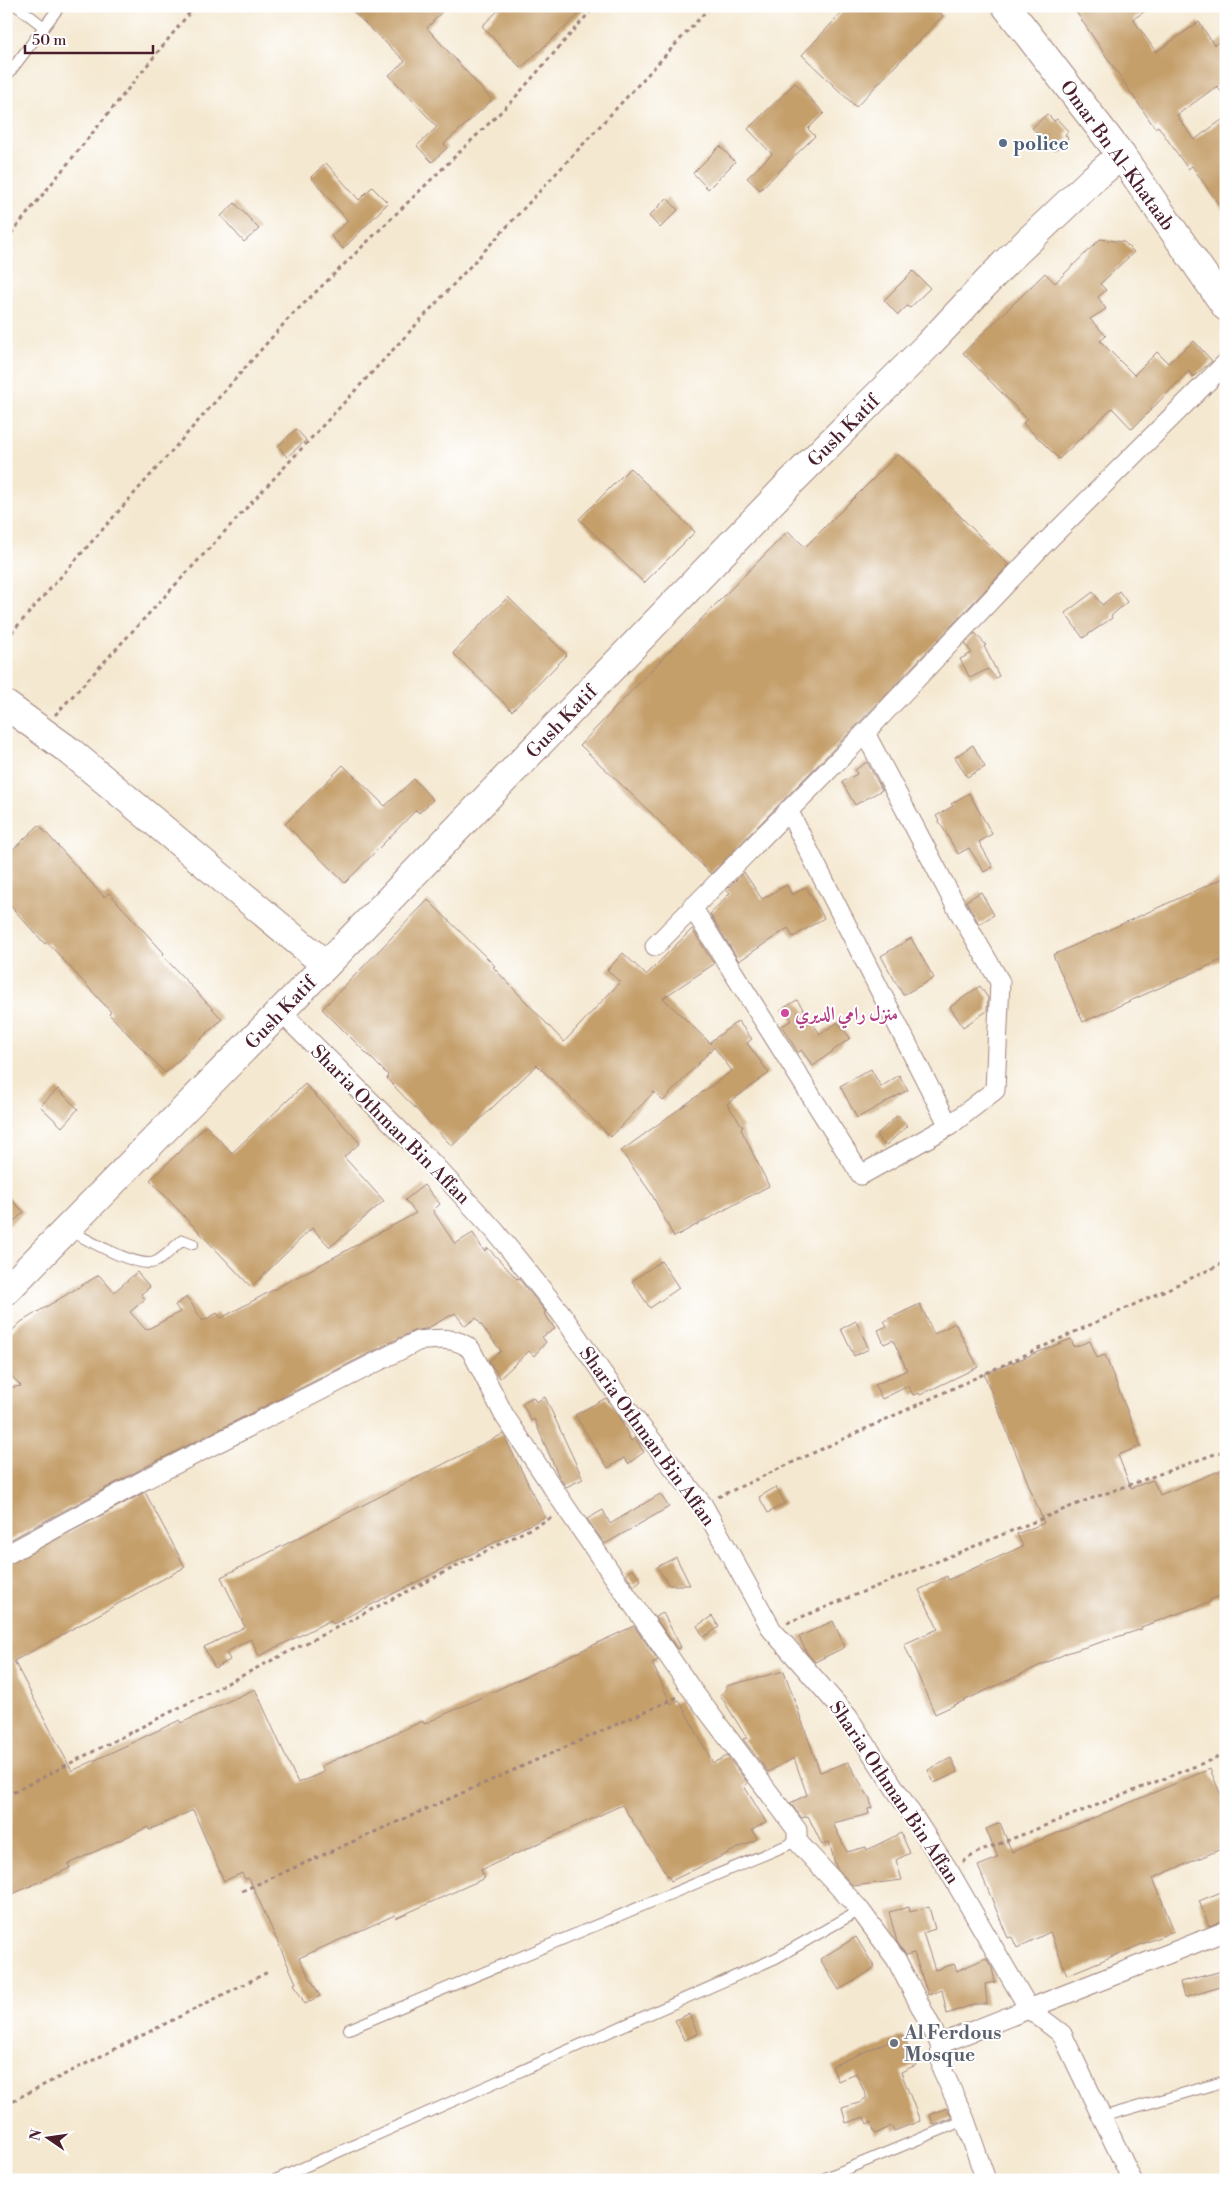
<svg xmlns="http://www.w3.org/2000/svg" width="1232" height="2186" viewBox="0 0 1232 2186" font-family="'Libre Bodoni',Amiri,serif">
	<rect width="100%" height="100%" fill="#fff"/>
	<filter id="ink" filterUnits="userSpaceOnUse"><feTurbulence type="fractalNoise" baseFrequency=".02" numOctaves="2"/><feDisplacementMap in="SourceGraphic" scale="10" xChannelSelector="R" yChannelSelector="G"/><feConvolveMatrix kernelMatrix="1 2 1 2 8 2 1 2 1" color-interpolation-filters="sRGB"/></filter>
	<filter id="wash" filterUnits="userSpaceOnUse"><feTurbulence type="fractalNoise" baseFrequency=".0096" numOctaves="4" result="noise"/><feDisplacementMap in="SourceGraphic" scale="20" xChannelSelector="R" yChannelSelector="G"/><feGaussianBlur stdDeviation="1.12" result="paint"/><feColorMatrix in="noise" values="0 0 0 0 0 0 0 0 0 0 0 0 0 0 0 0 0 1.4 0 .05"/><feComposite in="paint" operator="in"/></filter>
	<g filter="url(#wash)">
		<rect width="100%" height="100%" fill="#f4e8d0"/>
		<g id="blocks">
			<g fill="#c59f6b">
				<polygon points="347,6 447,6 427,28 492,100 444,144 447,148 432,162 417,146 437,127 389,75 405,61"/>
				<polygon points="503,6 588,6 521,68 482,26"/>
				<polygon points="848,6 933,6 943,16 856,107 802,55"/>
				<polygon points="1072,6 1153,6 1133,19 1156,52 1199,22 1214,45 1226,37 1226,99 1217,86 1177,115 1194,140 1226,117 1226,215 1192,166 1188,169 1158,126 1155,128"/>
				<polygon points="795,83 824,113 808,129 815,136 760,190 747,178 772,154 748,129"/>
				<polygon points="1047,114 1054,121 1057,119 1068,131 1065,135 1068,138 1055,151 1032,128"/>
				<polygon points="720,146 735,162 708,189 693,173"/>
				<polygon points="326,163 359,200 372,187 388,203 343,249 331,236 348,221 311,177"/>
				<polygon points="667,198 678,210 660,228 649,216"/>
				<polygon points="235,203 259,229 244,242 221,216"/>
				<polygon points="1100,239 1124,242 1134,252 1100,284 1106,290 1098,297 1106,309 1090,319 1106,336 1100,341 1134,375 1157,352 1168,363 1194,341 1212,361 1193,377 1189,371 1132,429 1112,408 1059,459 1023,423 1027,419 963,353 1045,273 1055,283"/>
				<polygon points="913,271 930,288 910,308 907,306 898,315 884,300"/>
				<polygon points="296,429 306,440 287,457 278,446"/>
				<polygon points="898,454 1009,565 857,725 711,874 652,814 580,745 657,664 788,531 805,547"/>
				<polygon points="630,468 695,532 644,583 579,519"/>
				<polygon points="1119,591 1127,602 1111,616 1112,618 1083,638 1065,613 1093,592 1102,605"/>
				<polygon points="508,597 567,655 512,711 453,653"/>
				<polygon points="975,633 986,645 984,646 999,676 996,678 988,669 970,678 960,659 972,653 965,644"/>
				<polygon points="973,745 985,767 967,777 955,757"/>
				<polygon points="867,762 882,790 855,805 842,782 857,774 855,770"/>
				<polygon points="343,765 385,806 414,779 433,800 419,813 416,810 345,883 285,824"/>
				<polygon points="969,793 992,834 979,842 993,867 984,872 969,848 958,854 936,816 953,806 951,804"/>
				<polygon points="39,825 104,897 109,893 164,953 162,955 222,1019 165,1073 109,1014 111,1012 47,942 45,944 6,901 6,856"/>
				<polygon points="744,872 762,899 787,885 792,895 806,887 824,918 793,937 788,928 739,961 710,914 730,893 726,890"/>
				<polygon points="1226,877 1226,958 1083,1022 1053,955"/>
				<polygon points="981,892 994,915 979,924 966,901"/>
				<polygon points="428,900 495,966 493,967 564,1042 620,982 607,970 623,953 646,975 692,929 714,964 663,998 711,1044 710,1042 738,1021 752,1039 747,1043 769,1073 727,1104 743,1127 741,1129 769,1186 674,1237 651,1193 621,1151 732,1071 714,1047 663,1101 654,1092 611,1137 537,1065 452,1146 387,1079 388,1075 322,1009"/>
				<polygon points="911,938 934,978 903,995 881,956"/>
				<polygon points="980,986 988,998 987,1011 963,1027 950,1007"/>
				<polygon points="797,1000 820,1034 838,1022 850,1038 813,1066 801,1050 798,1053 782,1026 792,1020 784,1008"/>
				<polygon points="871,1069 881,1087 899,1075 908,1090 857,1118 840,1086"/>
				<polygon points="305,1084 360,1143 344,1157 384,1201 330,1247 312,1228 251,1287 150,1180 206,1126 232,1153"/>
				<polygon points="58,1089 78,1109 62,1127 40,1106"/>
				<polygon points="898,1115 907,1126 885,1146 876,1135"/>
				<polygon points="424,1185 440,1204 433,1211 455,1244 473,1233 484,1251 488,1248 517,1279 518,1278 546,1312 544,1313 555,1329 542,1337 546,1342 534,1356 529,1351 500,1378 489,1361 501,1351 476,1318 465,1326 455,1313 426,1329 413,1331 141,1469 6,1542 6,1388 21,1386 6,1370 6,1337 21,1322 99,1275 114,1292 137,1272 150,1287 141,1294 145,1299 130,1312 146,1330 180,1312 175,1305 187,1297 203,1321 217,1313 221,1318 416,1213 405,1200"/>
				<polygon points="6,1194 24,1212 6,1228"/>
				<polygon points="661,1261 679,1288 650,1308 632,1281"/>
				<polygon points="920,1304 934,1334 955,1323 978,1367 920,1395 919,1393 913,1395 908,1386 882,1399 875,1385 907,1370 893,1340 884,1344 878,1330 887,1326 884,1321"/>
				<polygon points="856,1321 869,1349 854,1356 841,1329"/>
				<polygon points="1071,1339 1074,1347 1090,1341 1097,1358 1105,1355 1141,1446 1118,1455 1131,1488 1153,1480 1160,1495 1226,1468 1226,1593 1209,1600 1210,1602 1141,1627 1142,1629 1067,1653 935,1714 904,1644 938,1629 919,1590 947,1576 948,1580 1023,1546 1017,1534 1044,1523 984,1374"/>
				<polygon points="533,1397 536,1402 545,1397 583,1479 566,1487 559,1477 534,1419 531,1421 522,1403"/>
				<polygon points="606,1398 618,1415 631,1441 635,1438 644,1452 628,1464 624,1458 608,1468 575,1415"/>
				<polygon points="503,1434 545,1517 333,1624 331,1620 259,1656 251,1639 226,1652 230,1660 215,1668 204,1647 245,1627 221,1577"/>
				<polygon points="776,1487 785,1503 768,1513 759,1497"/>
				<polygon points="145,1492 185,1567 14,1661 72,1771 180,1720 181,1723 255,1689 298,1783 324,1772 321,1766 423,1721 424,1724 634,1626 658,1660 652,1663 671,1704 679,1700 713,1763 727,1756 748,1783 744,1786 766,1822 752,1830 757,1839 671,1881 622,1805 481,1870 485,1878 396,1918 395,1915 299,1958 320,1996 305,2004 294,1984 296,1983 249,1878 245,1879 242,1873 224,1881 193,1810 149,1830 148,1827 68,1864 70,1868 6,1897 6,1566"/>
				<polygon points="660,1494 669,1507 605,1544 587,1519 603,1510 610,1524"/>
				<polygon points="676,1557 690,1585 669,1585 657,1567"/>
				<polygon points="633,1569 641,1580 634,1586 626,1574"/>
				<polygon points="663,1613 681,1647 677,1649 655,1617"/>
				<polygon points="712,1616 719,1627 704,1637 697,1626"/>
				<polygon points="833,1621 845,1647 815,1662 807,1653 799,1637"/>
				<polygon points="784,1671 820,1772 848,1762 870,1799 872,1808 868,1809 869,1814 833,1823 847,1852 866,1847 867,1850 901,1833 910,1853 896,1860 902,1880 853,1886 836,1867 829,1842 822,1845 808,1816 802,1818 790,1803 807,1795 794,1758 768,1772 743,1739 747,1738 720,1695 726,1690 726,1686"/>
				<polygon points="951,1758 958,1772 934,1783 928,1770"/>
				<polygon points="1210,1769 1226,1807 1226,1847 1153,1878 1174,1931 1067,1975 1050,1932 1017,1948 1012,1937 1008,1938 978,1866 998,1858 986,1829 1000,1823 1012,1852"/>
				<polygon points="1221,1892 1226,1903 1226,1919 1209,1926 1199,1901"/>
				<polygon points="909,1907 910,1912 929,1907 935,1929 923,1933 935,1970 954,1964 957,1971 986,1958 992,1968 995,1982 985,1984 987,2004 974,2004 947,2014 942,1990 928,1995 914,1953 906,1955 897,1942 889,1912"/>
				<polygon points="856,1937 875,1968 839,1990 820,1959"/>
				<polygon points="1226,1970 1226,1985 1184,1998 1180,1982"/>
				<polygon points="689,2014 698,2034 684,2040 675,2020"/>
				<polygon points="903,2035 916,2065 901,2072 920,2121 894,2131 892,2126 875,2134 871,2122 867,2124 864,2117 846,2123 842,2108 862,2102 862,2100 867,2098 856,2073 838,2081 832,2066"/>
				<polygon points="947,2108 952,2118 934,2125 930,2115"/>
			</g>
		</g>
	</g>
	<g filter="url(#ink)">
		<use href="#blocks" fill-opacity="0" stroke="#9f847e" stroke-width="1"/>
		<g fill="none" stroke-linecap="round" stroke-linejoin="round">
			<defs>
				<g id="lane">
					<polyline points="17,6 44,27"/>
					<polyline points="6,77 60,6"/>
					<path d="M69 1230C86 1239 137 1269 155 1262 165 1258 174 1246 183 1240L193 1244"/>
					<polyline points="349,2029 797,1841"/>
					<polyline points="1102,2117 1226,2081"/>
					<polyline points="275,2180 776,1958 860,1910"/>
					<polyline points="820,2180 965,2120"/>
				</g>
				<g id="street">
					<polyline points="788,810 949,1126"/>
					<polyline points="692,907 861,1175 949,1126 995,1090 1000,982 957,908 865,733"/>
					<polyline points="655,946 865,733 1042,546 1226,363"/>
					<polyline points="280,1011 434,1165 494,1230 560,1312 630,1413 703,1505 772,1630 848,1717 949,1871 1029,2009 1062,2034 1132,2180"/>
					<path d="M6 1555 146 1479 418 1341C435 1339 458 1336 471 1350L504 1415 567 1509 692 1690 797 1830V1841L860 1910 896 1959 940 2044 942 2069 965 2120 986 2180"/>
					<polyline points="940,2044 1226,1931"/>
				</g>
				<g id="secondary">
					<polyline points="1006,6 1121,155 1226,307"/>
					<polyline points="6,705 71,752 326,965"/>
					<polyline points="6,1291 326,965 791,482 928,345 1005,263 1093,179 1121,155"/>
				</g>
			</defs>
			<use href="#lane" stroke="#9f847e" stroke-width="12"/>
			<use href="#street" stroke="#9f847e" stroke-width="21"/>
			<use href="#secondary" stroke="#9f847e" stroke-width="30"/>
			<g stroke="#9f847e" stroke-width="3" stroke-dasharray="4 4" stroke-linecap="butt">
				<polyline points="6,240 195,6"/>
				<polyline points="6,639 288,319 513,100 595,6"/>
				<polyline points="55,715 711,6"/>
				<polyline points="718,1497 1226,1262"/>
				<polyline points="787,1623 1082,1502 1226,1450"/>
				<polyline points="6,1796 553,1517"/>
				<polyline points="963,1862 976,1853 1226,1754"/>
				<polyline points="242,1891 678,1697"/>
				<polyline points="6,2104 268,1972"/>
			</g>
			<use href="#lane" stroke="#fff" stroke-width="10"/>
			<use href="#street" stroke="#fff" stroke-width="19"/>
			<use href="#secondary" stroke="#fff" stroke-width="28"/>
		</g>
	</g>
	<circle fill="#5c6f8a" stroke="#fff" stroke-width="2" cx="1003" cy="143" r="5"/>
	<circle fill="#d1479c" stroke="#fff" stroke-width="2" cx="785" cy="1013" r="5"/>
	<circle fill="#6b7280" stroke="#fff" stroke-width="2" cx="894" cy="2043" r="5"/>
	<g text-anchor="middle" stroke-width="4" stroke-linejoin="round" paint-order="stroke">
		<g font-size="19" font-weight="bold" fill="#4e5e75" stroke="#fff" text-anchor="start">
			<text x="1013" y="150">police</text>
		</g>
		<g font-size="19" fill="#4a1f2b" stroke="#fff">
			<text transform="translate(1118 155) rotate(54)" y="7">Omar Bn Al-Khataab</text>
			<text transform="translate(843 430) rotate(-45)" y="7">Gush Katif</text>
			<text transform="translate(561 721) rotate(-46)" y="7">Gush Katif</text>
			<text transform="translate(280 1012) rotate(-46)" y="7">Gush Katif</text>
			<text transform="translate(391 1124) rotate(45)" y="7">Sharia Othman Bin Affan</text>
			<text transform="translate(648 1436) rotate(54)" y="7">Sharia Othman Bin Affan</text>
			<text transform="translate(895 1792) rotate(56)" y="7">Sharia Othman Bin Affan</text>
		</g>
		<g font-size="19" font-weight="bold" fill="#b23c85" stroke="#fff" text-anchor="start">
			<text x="795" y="1020">منزل رامي الديري</text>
		</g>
		<g font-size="19" font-weight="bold" fill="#5b616d" stroke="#fff" text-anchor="start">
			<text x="904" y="2039">Al Ferdous<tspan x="904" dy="22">Mosque</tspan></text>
		</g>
	</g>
	<rect width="1232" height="2186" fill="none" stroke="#fff" stroke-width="25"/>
	<g transform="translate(48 2138) rotate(283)" stroke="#ffffff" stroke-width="4" paint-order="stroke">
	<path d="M0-4L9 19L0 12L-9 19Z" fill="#4a1f2b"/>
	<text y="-8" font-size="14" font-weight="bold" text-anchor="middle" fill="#4a1f2b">N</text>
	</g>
	<path d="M25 45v8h128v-8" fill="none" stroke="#4a1f2b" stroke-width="2.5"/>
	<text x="32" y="45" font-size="15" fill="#4a1f2b" stroke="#ffffff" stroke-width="4" paint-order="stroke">50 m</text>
</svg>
